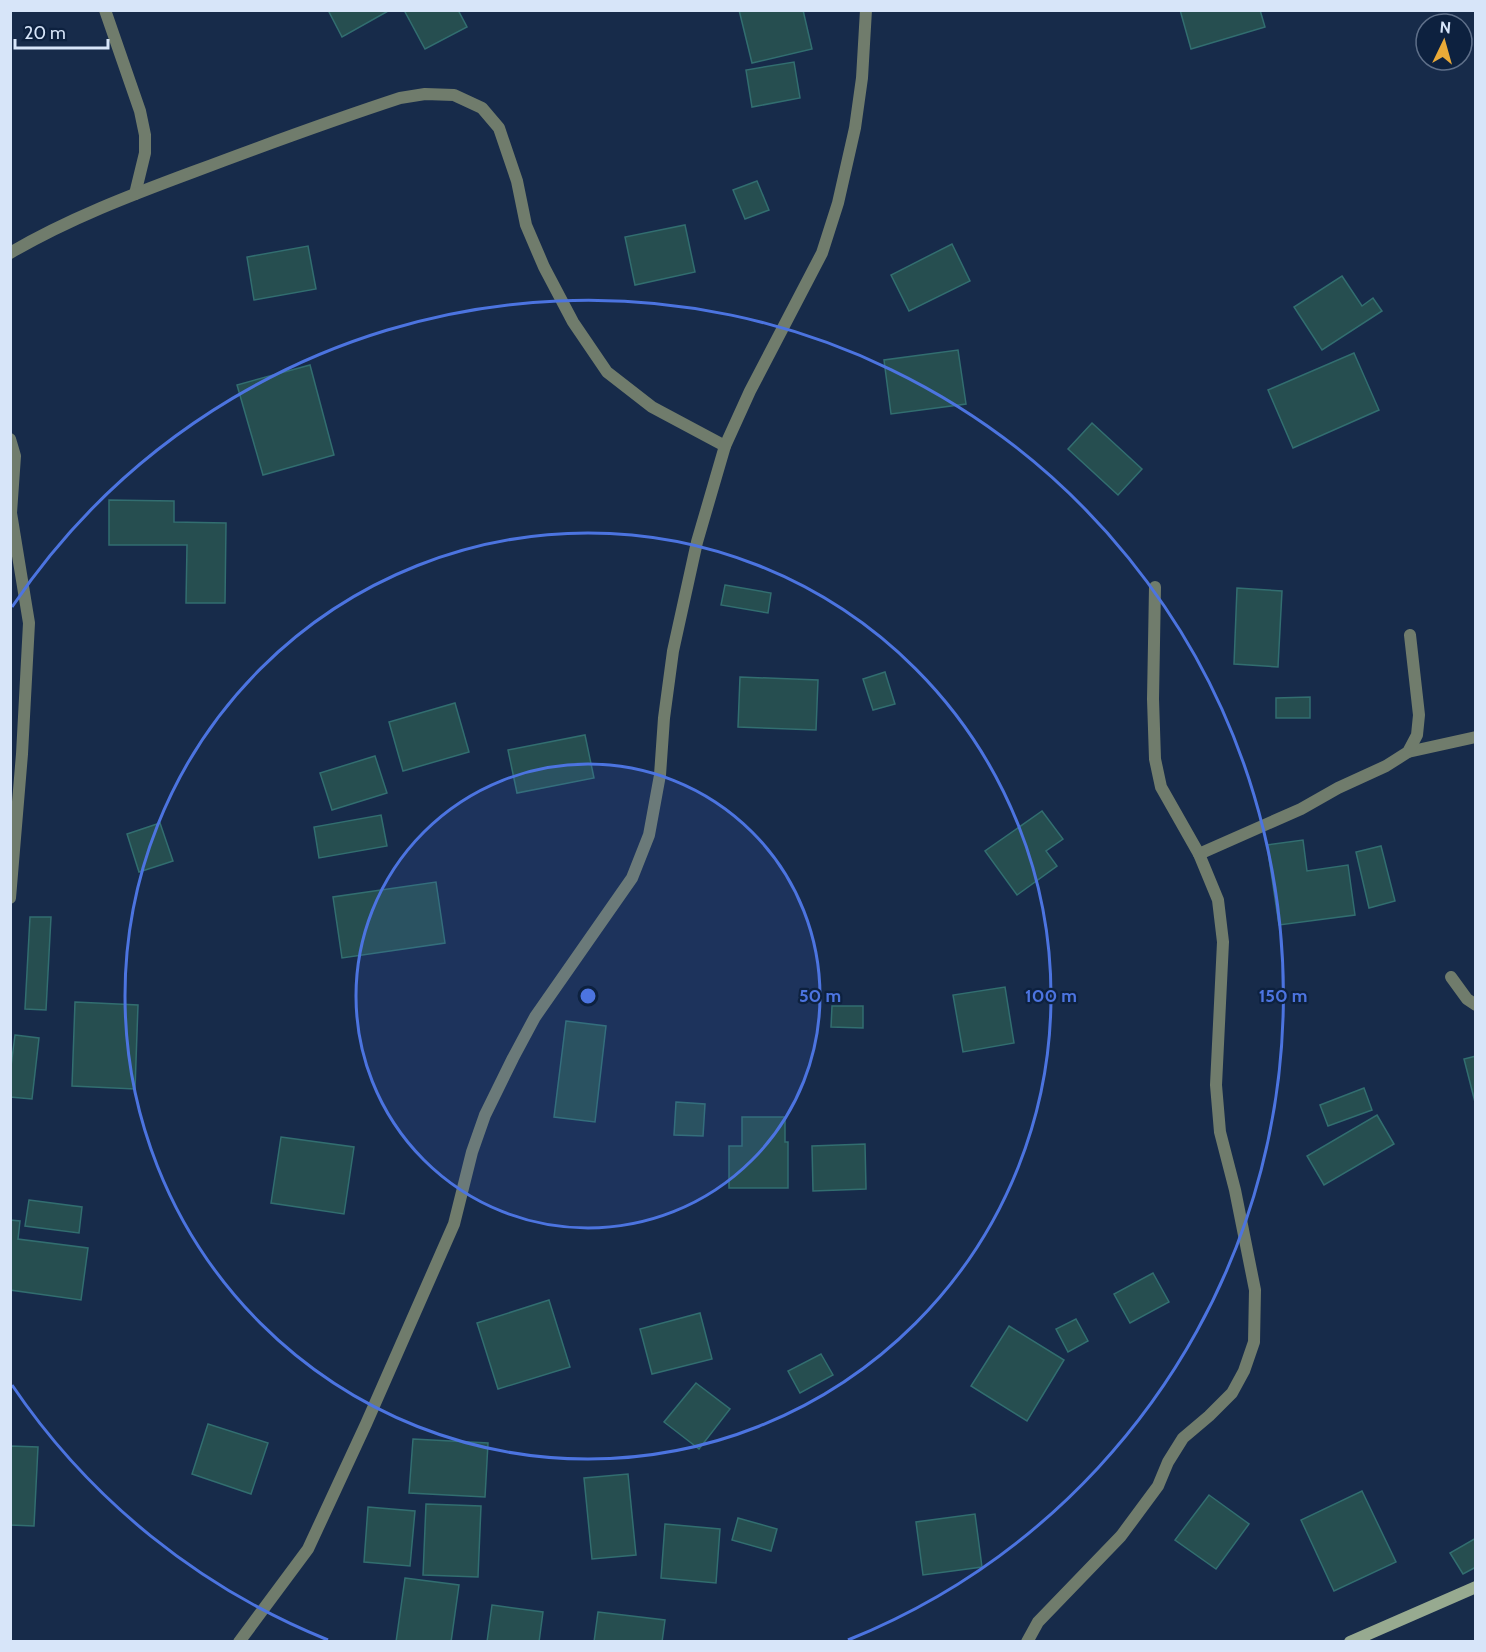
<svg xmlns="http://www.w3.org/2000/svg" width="1486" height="1652" viewBox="0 0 1486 1652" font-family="Cabin,sans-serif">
	<rect width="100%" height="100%" fill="#172b4a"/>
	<g fill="#264e50" stroke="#326e70" stroke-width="1.5">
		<polygon points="328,10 390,10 342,37"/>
		<polygon points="404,10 458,10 467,27 425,49"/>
		<polygon points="739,10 803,10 812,49 752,63"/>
		<polygon points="1180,10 1260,10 1265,27 1191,49"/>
		<polygon points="794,62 800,98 752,107 746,70"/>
		<polygon points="757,181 769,210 745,219 733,190"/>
		<polygon points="685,225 695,272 635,285 625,237"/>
		<polygon points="952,244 970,281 909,311 891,275"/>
		<polygon points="308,246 316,289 254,300 247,257"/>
		<polygon points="1342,276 1362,306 1373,298 1382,311 1322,350 1294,307"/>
		<polygon points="958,350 966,404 891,414 884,360"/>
		<polygon points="1354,353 1379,410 1293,448 1268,390"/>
		<polygon points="310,365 334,455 263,475 237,385"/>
		<polygon points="1092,423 1142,469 1118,495 1068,449"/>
		<polygon points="109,500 174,501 174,522 226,523 225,603 186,603 187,545 109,545"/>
		<polygon points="725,585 771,593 768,613 721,605"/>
		<polygon points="1237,588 1282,591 1278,667 1234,664"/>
		<polygon points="885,672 895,704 873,710 863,679"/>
		<polygon points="740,677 818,680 816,730 738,727"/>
		<polygon points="1310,697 1310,718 1276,718 1276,698"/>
		<polygon points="455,703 469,752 403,771 389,722"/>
		<polygon points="585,735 594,778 517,793 508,750"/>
		<polygon points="375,756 387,793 332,810 320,773"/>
		<polygon points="1042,811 1063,839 1046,851 1057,866 1017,895 985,851"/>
		<polygon points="381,815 387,846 319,858 314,827"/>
		<polygon points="160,823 173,861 139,872 127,834"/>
		<polygon points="1303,840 1307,871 1348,865 1355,915 1279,925 1267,845"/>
		<polygon points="1381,846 1395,901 1369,908 1356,852"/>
		<polygon points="436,882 445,943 342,958 333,897"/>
		<polygon points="30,917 51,917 46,1010 25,1009"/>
		<polygon points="1005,987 1014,1043 963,1052 953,995"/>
		<polygon points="75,1002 138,1005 135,1089 72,1086"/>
		<polygon points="832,1006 863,1006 863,1028 831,1027"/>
		<polygon points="566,1021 606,1026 595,1122 554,1117"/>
		<polygon points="15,1035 39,1038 32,1099 10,1097 10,1074"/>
		<polygon points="1476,1056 1476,1106 1464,1059"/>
		<polygon points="1364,1088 1372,1110 1328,1126 1320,1105"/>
		<polygon points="676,1102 705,1104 703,1136 674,1135"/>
		<polygon points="1377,1115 1394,1144 1324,1185 1307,1156"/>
		<polygon points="742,1117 785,1117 785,1142 788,1142 788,1188 729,1188 729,1146 742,1146"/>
		<polygon points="281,1137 354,1147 344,1214 271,1203"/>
		<polygon points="865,1144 866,1189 813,1191 812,1146"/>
		<polygon points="29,1200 82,1207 79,1233 25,1226"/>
		<polygon points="10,1220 20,1221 18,1239 88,1248 81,1300 10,1290"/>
		<polygon points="1153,1273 1169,1302 1130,1323 1114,1294"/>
		<polygon points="549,1300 570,1367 498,1389 477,1323"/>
		<polygon points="700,1313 712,1359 652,1374 640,1329"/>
		<polygon points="1076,1319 1088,1341 1068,1352 1056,1329"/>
		<polygon points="1009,1326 1064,1360 1027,1421 971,1386"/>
		<polygon points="821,1354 833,1375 800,1393 788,1371"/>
		<polygon points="696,1383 730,1409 699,1449 664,1422"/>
		<polygon points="208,1424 268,1443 251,1494 192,1474"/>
		<polygon points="413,1439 488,1443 485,1497 409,1493"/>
		<polygon points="10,1446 38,1447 34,1526 10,1525"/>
		<polygon points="628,1474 636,1555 592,1559 584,1478"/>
		<polygon points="1362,1491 1396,1562 1334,1591 1301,1520"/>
		<polygon points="1209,1495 1249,1524 1216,1569 1175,1540"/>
		<polygon points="426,1504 481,1506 478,1577 423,1575"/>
		<polygon points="368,1507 415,1511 410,1566 364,1562"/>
		<polygon points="975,1514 982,1567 923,1575 916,1522"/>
		<polygon points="738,1518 777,1529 771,1551 732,1540"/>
		<polygon points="665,1524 720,1529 716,1583 661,1578"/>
		<polygon points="1476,1538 1476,1567 1463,1574 1450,1553"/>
		<polygon points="405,1578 459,1585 451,1642 396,1642"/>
		<polygon points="492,1605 543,1612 539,1642 487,1642"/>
		<polygon points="598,1612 665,1620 662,1642 594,1642"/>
	</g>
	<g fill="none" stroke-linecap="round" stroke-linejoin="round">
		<g stroke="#707c6c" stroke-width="12">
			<polyline points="105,10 140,111 145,135 145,153 135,194"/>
			<path d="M10 253C68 219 131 195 193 172 262 146 330 121 400 98L425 94 454 95 482 108 499 128 517 181 526 225 544 267 573 322 607 372 652 407 725 446"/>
			<polyline points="10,439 15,456 11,513 29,623 22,754 10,898"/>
			<polyline points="1408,752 1476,737"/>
			<polyline points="1199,854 1301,809 1338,788 1386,766 1408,752 1417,735 1419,715 1410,635"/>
			<polyline points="1451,977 1467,999 1476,1005"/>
			<polyline points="239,1642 308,1549 366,1424 454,1224 472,1152 485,1115 513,1058 535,1017 632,878 649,835 660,775 664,718 673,651 697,542 725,446 750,391 822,253 838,203 855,128 862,78 866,10"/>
			<polyline points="1027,1642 1038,1622 1121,1536 1158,1486 1168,1462 1183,1438 1209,1416 1232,1393 1244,1371 1254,1342 1255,1290 1235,1190 1220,1132 1216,1085 1223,942 1218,900 1199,854 1161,787 1155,759 1153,699 1155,587"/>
		</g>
		<polyline stroke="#97aa90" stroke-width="12" points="1350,1642 1476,1587"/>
	</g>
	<circle cx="588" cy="996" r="232" fill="#4c74e0" fill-opacity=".12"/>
	<g fill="none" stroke="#4c74e0" stroke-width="3">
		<circle cx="588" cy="996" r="232"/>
		<circle cx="588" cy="996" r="463"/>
		<path d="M328 1640A695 695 0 0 1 12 1385M12 607A695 695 0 1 1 848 1640"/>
	</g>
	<circle cx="588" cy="996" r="9" fill="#4c74e0" stroke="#0d213f" stroke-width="3"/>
	<g font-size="18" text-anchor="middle" font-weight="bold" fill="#4c74e0" stroke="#0d213f" stroke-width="4.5" stroke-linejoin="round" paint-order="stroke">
		<text x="820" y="1002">50 m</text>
		<text x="1051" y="1002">100 m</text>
		<text x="1283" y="1002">150 m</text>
	</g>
	<rect width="1486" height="1652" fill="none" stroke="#d7e5f9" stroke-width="24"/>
	<g transform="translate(1444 42) rotate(5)"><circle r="28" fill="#0d213f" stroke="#5e6f89" stroke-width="1.5"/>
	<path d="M0-4.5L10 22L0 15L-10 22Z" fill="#eaaa38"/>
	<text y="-9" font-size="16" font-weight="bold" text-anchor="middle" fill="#d7e5f9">N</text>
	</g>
	<path d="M15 39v9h93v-9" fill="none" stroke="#d7e5f9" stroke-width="3"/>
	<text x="24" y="39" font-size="18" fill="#d7e5f9" stroke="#0d213f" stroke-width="4.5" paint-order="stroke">20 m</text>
</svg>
